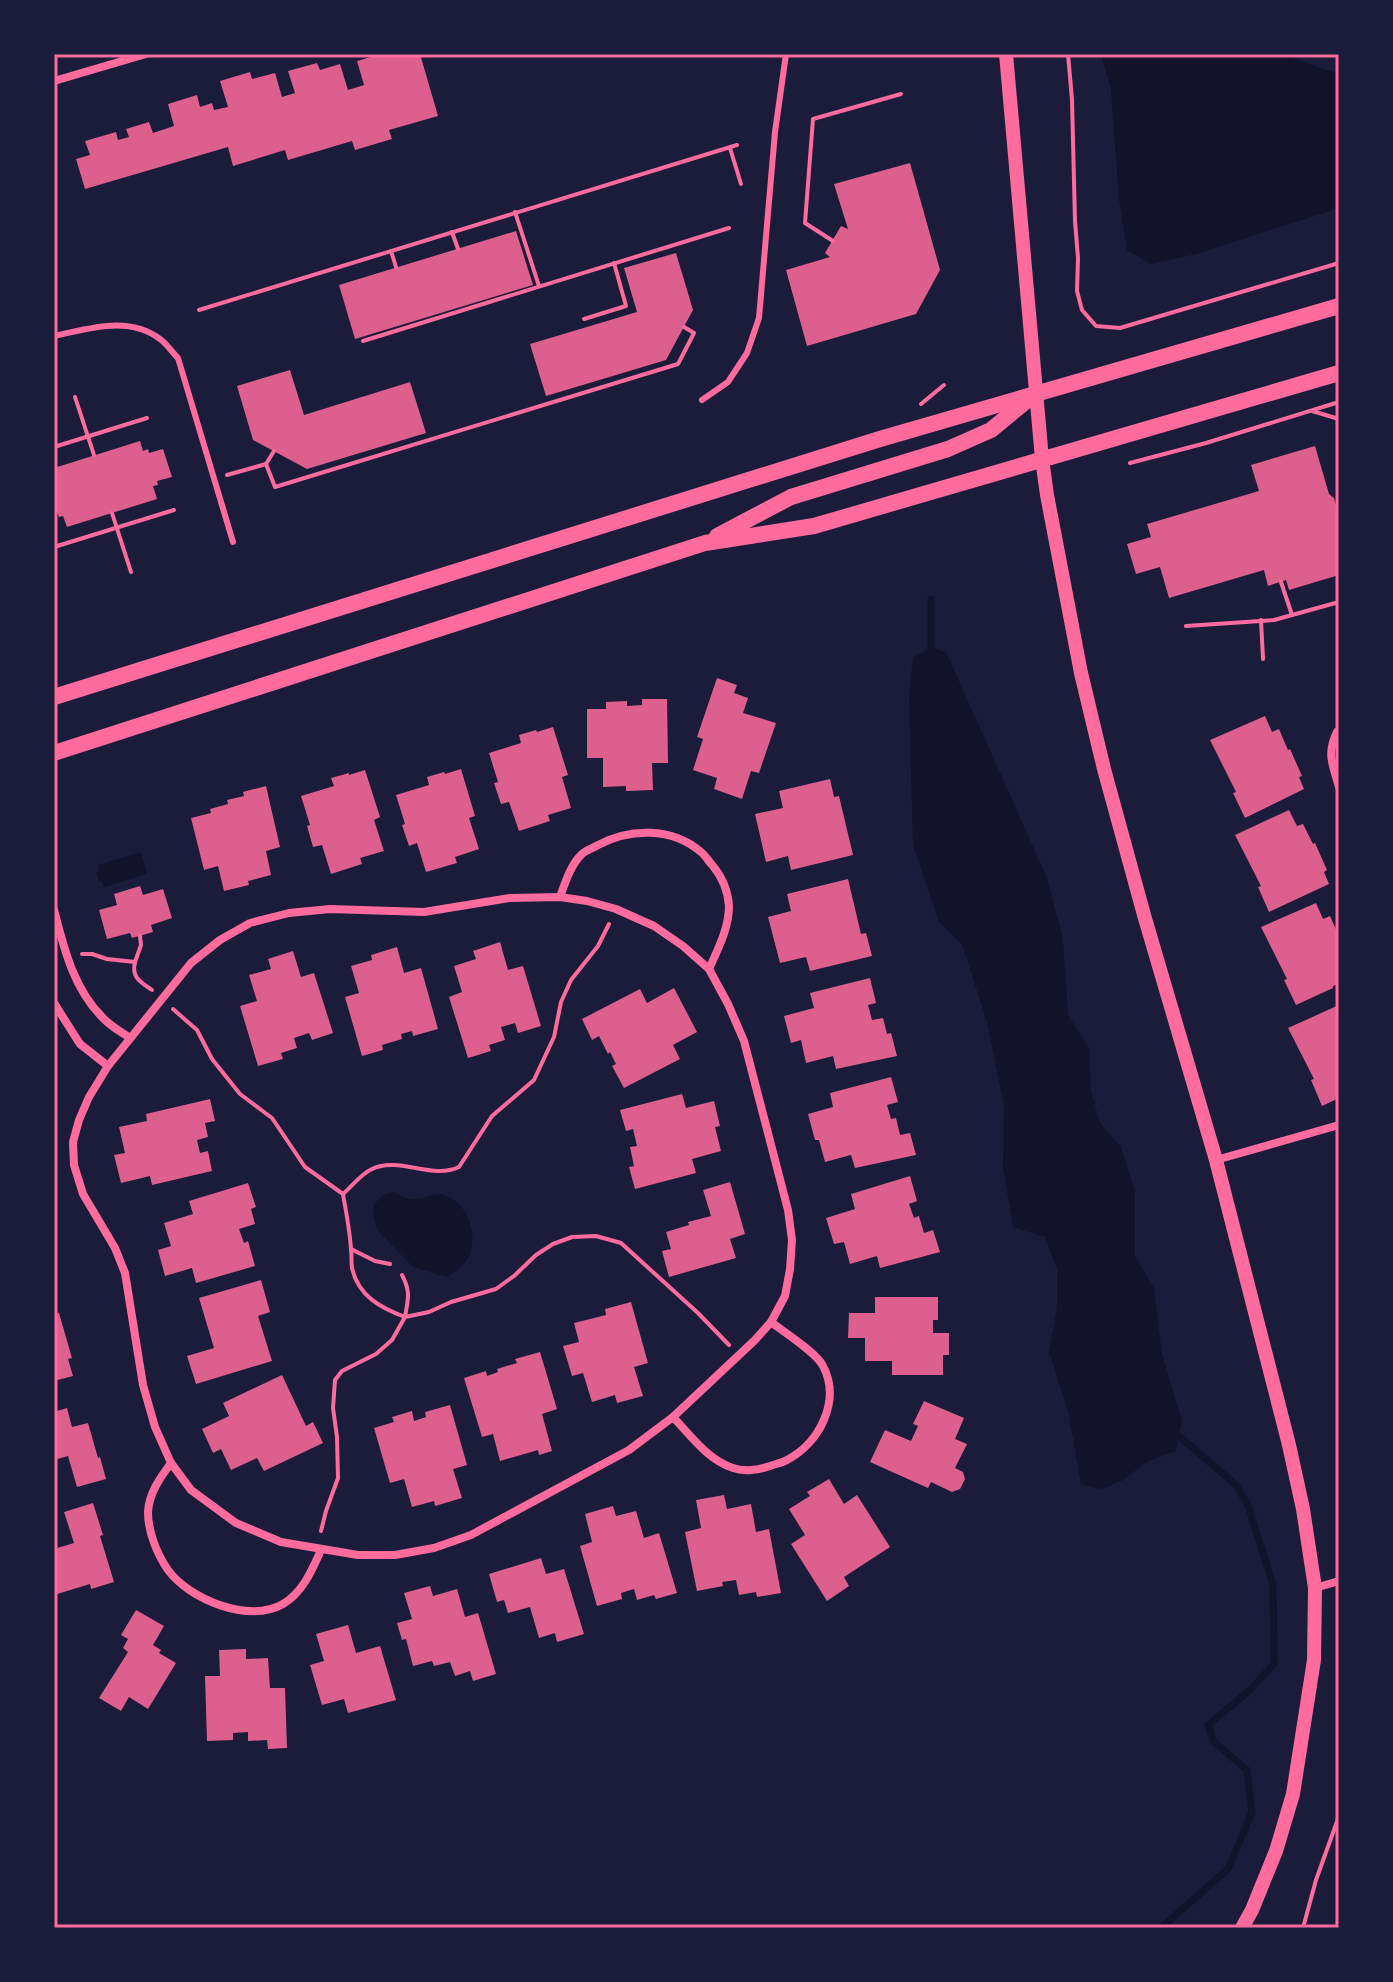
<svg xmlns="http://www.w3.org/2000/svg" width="1393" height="1982" viewBox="0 0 1393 1982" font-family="Inter,sans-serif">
	<rect width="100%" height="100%" fill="#1b1b3a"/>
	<g fill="#12122b">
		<polygon points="1101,54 1280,54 1339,74 1339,208 1196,254 1151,264 1127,250 1119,199 1111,89"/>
		<polygon points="931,648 946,652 1047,878 1063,939 1068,1015 1089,1048 1091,1091 1100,1123 1121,1147 1135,1192 1135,1256 1154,1288 1162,1354 1182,1421 1176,1451 1148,1461 1123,1480 1102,1489 1081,1485 1069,1415 1049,1351 1057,1308 1057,1269 1045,1237 1013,1227 1003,1168 1004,1107 987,1022 962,944 939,922 913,845 909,696 913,657"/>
		<polygon points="141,852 147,874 104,887 102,881 99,882 96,873 100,871 98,865"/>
		<path d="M393 1192C399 1195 409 1200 416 1199 428 1199 434 1191 447 1196 469 1206 478 1235 469 1256 465 1266 455 1272 446 1277L413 1267 377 1230 373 1216 374 1204 382 1196Z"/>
	</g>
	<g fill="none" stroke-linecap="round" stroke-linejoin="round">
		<g stroke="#12122b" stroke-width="7">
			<polyline points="931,648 931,599"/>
			<polyline points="1161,1928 1228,1869 1252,1812 1247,1770 1213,1741 1208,1725 1250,1690 1274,1664 1273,1585 1248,1505 1236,1485 1179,1436"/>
		</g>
	</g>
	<g fill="#dd5f8e">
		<polygon points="381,54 420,54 438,116 389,130 392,139 355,150 352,141 288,160 285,150 233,166 228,147 85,189 76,159 90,155 85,141 116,132 118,140 129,137 126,129 149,122 153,133 174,126 168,104 197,95 200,107 212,103 214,110 228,107 220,81 250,72 252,79 275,73 282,97 295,93 288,71 317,63 320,70 340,64 348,90 364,85 357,61"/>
		<polygon points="910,163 940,270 916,314 807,346 786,270 830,257 825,253 841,226 848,229 834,184"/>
		<polygon points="516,231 533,285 355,339 339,285"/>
		<polygon points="676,253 693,310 666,360 546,396 530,344 637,312 624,268"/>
		<polygon points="290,370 304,415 410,382 426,433 307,469 253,440 237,386"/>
		<polygon points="140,441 143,451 148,449 149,453 163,449 172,477 157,481 158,485 153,486 157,499 67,527 63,516 59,517 57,512 54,513 54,468"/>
		<polygon points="1315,446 1329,494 1334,498 1339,516 1337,522 1339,528 1339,575 1289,590 1286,580 1268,586 1264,570 1169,598 1160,567 1136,574 1127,544 1151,537 1147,524 1259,491 1251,465"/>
		<polygon points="717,678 737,685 734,693 748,698 743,713 776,723 759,773 751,771 742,799 714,789 717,778 693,770 703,739 697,737"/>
		<polygon points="642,699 667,699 668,763 652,763 653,790 626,791 626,786 603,787 603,758 587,758 587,709 606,709 606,702 627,701 627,706 642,705"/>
		<polygon points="1265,716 1272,732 1279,729 1288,750 1290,749 1302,776 1299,777 1304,789 1245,818 1233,793 1236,792 1210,740"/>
		<polygon points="553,727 568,775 562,777 571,808 548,815 550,821 519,831 509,802 501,804 494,783 498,782 489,753 521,743 519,735 536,730 537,732"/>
		<polygon points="461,769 475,816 469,818 479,849 455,857 457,863 426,872 417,843 409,846 402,825 405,824 396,795 429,785 427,777 444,772 445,774"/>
		<polygon points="365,770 380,817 374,820 384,851 360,858 362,864 331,874 322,845 313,847 307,826 310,825 301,796 334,786 331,778 349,773 349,775"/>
		<polygon points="830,779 834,797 839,796 853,855 791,870 788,856 766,862 755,814 783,808 779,791"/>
		<polygon points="266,786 280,847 266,851 271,875 248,881 249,885 224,891 218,866 204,870 191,818 211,813 210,809 228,804 227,800 244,796 243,792"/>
		<polygon points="1289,810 1297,826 1303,824 1313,844 1315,843 1327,870 1324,872 1329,884 1269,912 1258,887 1261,886 1235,835"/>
		<polygon points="848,879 861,934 866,933 872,956 810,971 806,957 780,963 768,917 791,911 787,894"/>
		<polygon points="140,886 143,895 163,889 172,918 151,925 153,932 132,938 130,933 107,939 99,910 117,905 114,894"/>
		<polygon points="1316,903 1323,919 1330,916 1339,936 1339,984 1333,986 1333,988 1296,1005 1284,980 1287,979 1261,927"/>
		<polygon points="500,942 508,970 523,966 541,1026 518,1033 515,1023 501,1027 505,1040 489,1045 491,1051 468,1058 449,997 462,992 454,966 476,959 473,951"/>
		<polygon points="397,947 404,973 421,968 438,1029 413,1036 412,1031 401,1034 402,1039 382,1045 383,1050 362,1056 345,997 359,993 351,966 372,960 371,955"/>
		<polygon points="293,951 301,977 314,973 333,1033 312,1040 309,1033 294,1038 297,1048 281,1053 283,1059 258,1066 240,1006 257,1001 249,975 271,969 268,959"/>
		<polygon points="870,978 876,1003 868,1005 872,1020 883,1018 887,1034 891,1033 897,1056 836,1069 833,1056 806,1063 801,1040 791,1043 784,1016 814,1008 810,993"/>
		<polygon points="674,988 697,1032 673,1045 680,1059 624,1088 612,1066 616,1064 610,1052 608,1054 599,1036 592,1040 582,1019 640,989 647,1003"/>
		<polygon points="1339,1005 1339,1098 1322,1106 1311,1080 1314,1079 1288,1028"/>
		<polygon points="891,1077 898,1102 887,1105 891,1119 896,1118 900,1135 910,1133 916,1155 855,1168 851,1155 825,1162 819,1140 815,1140 808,1114 833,1107 830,1093"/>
		<polygon points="682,1094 686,1108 714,1101 720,1126 715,1127 721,1151 692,1159 696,1173 635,1189 629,1167 634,1166 630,1147 637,1146 633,1129 626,1131 620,1110"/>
		<polygon points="210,1099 215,1121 205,1123 208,1137 197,1140 200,1153 208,1151 212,1171 152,1185 150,1176 121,1183 114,1155 125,1153 119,1127 147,1121 146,1114"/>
		<polygon points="910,1176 917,1201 909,1204 914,1218 919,1216 924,1233 933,1230 940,1252 880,1268 877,1256 850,1264 844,1242 834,1244 826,1218 855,1209 851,1194"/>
		<polygon points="730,1182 745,1234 730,1239 736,1258 669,1277 662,1251 671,1249 666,1232 689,1225 688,1222 711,1216 703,1190"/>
		<polygon points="248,1183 256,1207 251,1209 255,1224 239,1229 244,1243 248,1241 255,1266 196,1283 192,1268 165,1276 158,1250 171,1246 164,1223 193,1214 189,1201"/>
		<polygon points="261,1280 270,1312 258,1316 272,1361 196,1384 187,1356 214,1348 199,1298"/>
		<polygon points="875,1297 938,1297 938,1320 933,1320 933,1333 949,1333 949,1355 943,1355 943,1375 892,1375 892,1361 865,1361 865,1338 848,1338 849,1313 875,1313"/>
		<polygon points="631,1302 648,1363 634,1367 643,1396 617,1403 615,1395 592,1402 583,1373 572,1376 563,1346 579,1342 574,1323 606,1315 605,1309"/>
		<polygon points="59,1313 72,1358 68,1359 73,1376 54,1381 54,1314"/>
		<polygon points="540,1352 557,1409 542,1414 552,1451 539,1455 538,1450 500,1461 493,1434 482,1437 464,1378 486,1371 487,1376 498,1372 497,1369 517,1363 515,1359"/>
		<polygon points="282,1375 306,1426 313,1422 323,1443 264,1471 257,1458 231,1470 221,1449 213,1453 202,1429 229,1416 223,1403"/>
		<polygon points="924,1401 964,1418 955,1439 967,1444 955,1468 963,1472 965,1479 960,1489 952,1492 931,1482 928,1488 870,1462 885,1430 911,1441 918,1426 913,1424"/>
		<polygon points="450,1405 467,1465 453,1469 462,1498 435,1506 434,1501 412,1507 404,1479 390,1483 374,1428 394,1422 392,1417 412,1411 414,1421 426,1417 425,1412"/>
		<polygon points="67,1408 72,1427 88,1423 98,1458 100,1457 106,1479 77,1487 68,1456 54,1460 54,1412"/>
		<polygon points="829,1479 844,1504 857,1495 890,1547 844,1577 849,1586 827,1601 791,1544 805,1535 789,1509 810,1496 807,1492"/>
		<polygon points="724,1495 727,1509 751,1504 756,1532 769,1529 781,1593 757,1597 756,1592 739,1595 736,1580 722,1582 723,1586 697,1591 685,1532 701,1528 696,1500"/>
		<polygon points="93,1503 103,1535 100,1536 114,1582 91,1589 90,1584 54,1595 54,1549 74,1543 64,1512"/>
		<polygon points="613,1506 616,1516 636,1511 644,1538 659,1533 677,1593 656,1599 654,1595 637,1600 634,1589 621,1593 622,1599 597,1606 580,1546 592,1542 585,1514"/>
		<polygon points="541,1558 546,1574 564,1569 584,1634 557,1642 555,1633 539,1638 530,1607 508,1613 504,1600 497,1602 489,1574"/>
		<polygon points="430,1586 433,1596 457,1589 465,1617 478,1613 496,1674 473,1681 470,1671 455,1676 450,1662 434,1666 432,1661 413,1666 406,1639 402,1640 397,1623 412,1619 404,1593"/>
		<polygon points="136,1610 164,1626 153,1645 161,1650 159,1653 176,1663 148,1709 129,1697 121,1711 99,1698 128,1652 123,1648 128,1639 121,1635"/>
		<polygon points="348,1625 356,1653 380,1646 396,1700 348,1713 344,1699 322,1705 310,1665 324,1661 316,1634"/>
		<polygon points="246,1649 246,1659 268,1658 270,1688 285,1688 287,1748 268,1749 267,1740 248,1741 248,1732 233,1733 233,1740 207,1741 205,1676 220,1676 219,1650"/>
	</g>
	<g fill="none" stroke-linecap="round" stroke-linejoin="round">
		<g stroke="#ff6b9d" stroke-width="4">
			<polyline points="1068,54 1072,100 1075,221 1078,258 1077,291 1082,310 1096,326 1120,328 1339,263"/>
			<polyline points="730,148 741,184"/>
			<polyline points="515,212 539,286"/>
			<polyline points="452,232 458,249"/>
			<polyline points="833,241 805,223 813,119 901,94"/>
			<polyline points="391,251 396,267"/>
			<polyline points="199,310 737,145"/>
			<polyline points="584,319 626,306 614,263"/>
			<polyline points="363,341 729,228"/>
			<polyline points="75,397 94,455"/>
			<polyline points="921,404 944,385"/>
			<polyline points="1312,411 1339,419"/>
			<polyline points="54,447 147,418"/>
			<polyline points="274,451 266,464 275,487 678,364 694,333 684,327"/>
			<polyline points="1130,463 1206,443 1339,402"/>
			<polyline points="227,475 266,464"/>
			<polyline points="112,513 131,572"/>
			<polyline points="54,547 174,510"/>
			<polyline points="1281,582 1292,615"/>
			<polyline points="1261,620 1263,659"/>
			<polyline points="1186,626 1274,620 1339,602"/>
			<polyline points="82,954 92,954 107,959 135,962 141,945 140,936"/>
			<path d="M135 962C131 978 141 982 152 990"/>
			<path d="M173 1009 197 1030 212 1059 240 1094 272 1118 305 1167 343 1194C346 1212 350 1231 351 1250 352 1256 351 1262 352 1268 358 1296 381 1308 405 1317 408 1299 411 1292 402 1275"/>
			<path d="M343 1194C352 1186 361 1174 372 1169 399 1156 432 1180 459 1167L492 1116 534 1080 554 1037 561 1002 571 980 598 946 609 924"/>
			<polyline points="351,1249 375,1261 390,1264"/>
			<polyline points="321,1531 326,1511 338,1478 337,1437 333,1408 335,1380 342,1371 376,1354 392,1340 405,1317 429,1312 451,1302 496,1289 514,1276 536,1255 553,1244 572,1237 596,1236 621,1243 698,1313 729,1345"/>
			<polyline points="1303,1928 1316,1880 1339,1816"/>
		</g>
		<g stroke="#ff6b9d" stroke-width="6">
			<path d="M54 336C89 329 128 315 160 339 167 344 172 352 178 358L233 542"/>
			<polyline points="702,400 728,382 747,353 759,318 775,132 786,54"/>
		</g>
		<g stroke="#ff6b9d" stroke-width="8">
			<polyline points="54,81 146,54"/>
			<path d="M1337 732C1326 754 1333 765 1339 787"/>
			<polygon points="560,897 587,901 616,909 654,926 683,946 709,969 728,1004 744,1041 788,1210 792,1240 790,1269 785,1296 771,1322 755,1340 673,1417 629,1450 471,1535 434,1548 395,1555 358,1555 281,1542 236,1523 191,1490 171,1463 155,1427 143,1385 125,1273 115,1248 83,1194 74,1165 73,1142 79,1120 89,1097 108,1066 191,963 220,940 250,923 289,913 330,909 424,912 510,898"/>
			<path d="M560 897C565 883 571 864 582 854 586 850 593 848 598 845 630 828 672 827 701 852 706 856 709 862 713 866 722 877 728 892 729 906 729 928 718 949 709 969"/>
			<path d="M54 910C64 949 74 990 104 1019 112 1027 121 1032 130 1038"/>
			<polyline points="54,1003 80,1044 108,1066"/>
			<polyline points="1216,1160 1339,1125"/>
			<path d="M673 1417C691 1436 708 1460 733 1468 744 1472 759 1470 770 1466 775 1464 782 1463 787 1460 820 1443 841 1400 823 1366 817 1353 784 1332 771 1322"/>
			<path d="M171 1463C160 1478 149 1493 148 1512 148 1532 157 1554 168 1570 189 1599 249 1624 283 1604 303 1592 312 1570 321 1550"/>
			<polyline points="1315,1588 1339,1581"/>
		</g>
		<polyline stroke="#ff6b9d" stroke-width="14" points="1006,54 1042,459 1047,495 1081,673 1104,769 1144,915 1216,1160 1289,1445 1303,1509 1315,1588 1314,1660 1293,1794 1276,1851 1252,1910 1242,1928"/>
		<g stroke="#ff6b9d" stroke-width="16">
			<polyline points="717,536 791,497 948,449 991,430 1030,398"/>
			<polyline points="54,697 880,439 1339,306"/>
			<polyline points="54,753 705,543 814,526 1339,373"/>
		</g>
	</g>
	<rect width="1393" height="1982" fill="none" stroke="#1b1b3a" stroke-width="112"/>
	<rect x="56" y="56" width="1281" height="1870" fill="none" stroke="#ff6b9d" stroke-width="3"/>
</svg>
